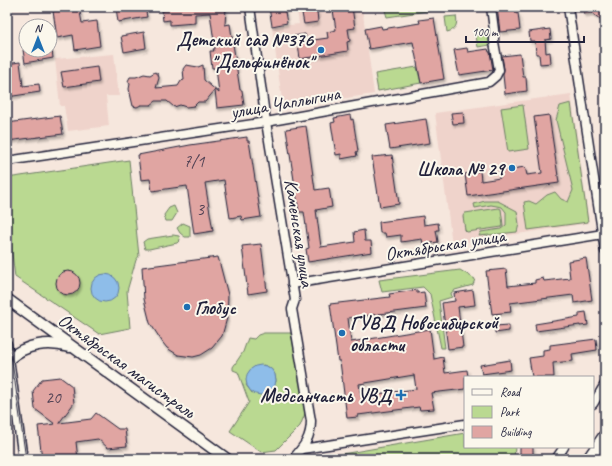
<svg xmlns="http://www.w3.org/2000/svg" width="612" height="466" viewBox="0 0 612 466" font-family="Caveat,sans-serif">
	<defs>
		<filter id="shadow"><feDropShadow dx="1.5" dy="2.5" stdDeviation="1" flood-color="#0004"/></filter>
	</defs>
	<rect width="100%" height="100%" fill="#f6e7dd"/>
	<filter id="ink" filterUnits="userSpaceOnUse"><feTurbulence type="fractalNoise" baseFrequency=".025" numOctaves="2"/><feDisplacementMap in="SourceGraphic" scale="8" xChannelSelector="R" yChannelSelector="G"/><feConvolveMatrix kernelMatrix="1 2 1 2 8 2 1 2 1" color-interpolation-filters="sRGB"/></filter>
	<g filter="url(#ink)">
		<g fill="#efd3cb">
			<polygon points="323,7 362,7 374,94 283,107 272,27 299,24 297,11"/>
			<polygon points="114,54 119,96 106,96 109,126 68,131 64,106 60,106 55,59"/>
			<polygon points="571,94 589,223 452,244 435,113"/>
		</g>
		<g fill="#bad991" stroke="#6e7e66" fill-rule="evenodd">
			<polygon points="384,7 454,7 387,17"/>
			<path d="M456 16C458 24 456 30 447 32L445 17Z"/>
			<polygon points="488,34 490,45 478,47 476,36"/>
			<polygon points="417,67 421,83 378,91 375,74"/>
			<polygon points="571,103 588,222 528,230 524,202 529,201 536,204 547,195 555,192 561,199 568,202 573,190 556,120 560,106"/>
			<polygon points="523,105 529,149 508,152 501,108"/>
			<polygon points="129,160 139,256 136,260 127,291 130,328 99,334 15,277 7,215 7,178"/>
			<polygon points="485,201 498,201 517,211 519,224 517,232 479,236 481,232 501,229 506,225 506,212 502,207 491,205 475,208 474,204"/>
			<polygon points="174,206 177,213 172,221 166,221 164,215 169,208"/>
			<polygon points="499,208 501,209 503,225 502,227 467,232 465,230 463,216 465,213"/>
			<polygon points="183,223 190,226 190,237 185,237 180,233 177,228"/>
			<polygon points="173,235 179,236 180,240 177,243 149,249 145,249 143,242 147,239"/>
			<polygon points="460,270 475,279 473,285 455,290 451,293 452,297 439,301 445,348 441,348 430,294 423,287 382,292 379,280"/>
			<path d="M264 333H291L307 409 300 426 276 450 261 452 230 431 249 402 238 372 233 370V367L243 352 248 338 254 339 258 335ZM263 365C272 367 276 373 276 382L252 393 246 385Z"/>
			<polygon points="465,433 465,447 515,447 514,459 328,459 336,455"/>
		</g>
		<g fill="#8ebde9" stroke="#637fa3">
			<circle cx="105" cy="288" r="14"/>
			<circle cx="261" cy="380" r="15"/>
		</g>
		<g fill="#e0a5a2" stroke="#22223b" fill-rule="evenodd" filter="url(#shadow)">
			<polygon points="79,7 82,23 97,21 100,46 75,50 73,35 57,38 53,11"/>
			<polygon points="116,7 145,7 147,17 118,22"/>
			<polygon points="169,7 226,7 225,25 230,24 240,90 242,90 244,105 217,108 215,90 205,102 198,102 194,106 186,107 180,105 174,107 167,101 156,101 151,105 141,105 137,107 133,106 129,89 130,84 128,81 130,77 136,77 144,74 150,75 155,72 158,74 159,78 156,88 178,86 181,81 184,80 183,69 186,65 198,67 203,65 204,80 219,93 216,68 212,68 210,51 214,51 213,49 215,49 210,13 195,14 195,23 170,25 170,20 163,21 162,11 169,10"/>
			<polygon points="269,7 284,7 287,23 272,26"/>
			<polygon points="352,7 355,28 348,29 350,41 347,42 348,51 300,59 298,43 295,44 294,36 305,34 306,41 328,38 327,32 336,30 333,10"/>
			<polygon points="497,7 515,7 516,14 518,13 520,30 500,32"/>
			<polygon points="583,7 605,7 605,23 592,13 584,14"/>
			<polygon points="317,11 318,22 304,24 302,13"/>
			<polygon points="434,18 444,79 421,83 413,42 369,49 365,29 381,26 382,29 420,23 419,20"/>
			<polygon points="550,29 551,39 545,40 546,53 550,52 551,63 540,64 539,54 536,54 535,41 530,41 529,32"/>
			<polygon points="144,32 146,48 124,52 121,36"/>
			<polygon points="467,48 468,52 488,49 489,52 490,52 493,70 459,75 454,50"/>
			<polygon points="23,50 52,50 53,58 25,63"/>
			<polygon points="520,54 523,77 526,77 527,91 505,94 503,75 504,69 502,56"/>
			<polygon points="20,62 23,86 39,84 40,92 7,97 7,64"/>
			<polygon points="97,67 99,82 64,87 61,72"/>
			<polygon points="463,112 464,123 453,124 451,113"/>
			<polygon points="350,115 351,120 353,119 358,151 356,152 357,156 341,159 341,154 336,155 331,123 335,122 334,118"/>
			<polygon points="549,115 559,183 468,196 465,174 480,171 481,181 500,178 499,171 525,167 527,175 542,173 534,117"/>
			<polygon points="60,116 63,134 7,141 7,123"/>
			<polygon points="426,119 430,143 390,149 386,125"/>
			<polygon points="306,126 315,190 329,188 332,207 316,210 321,247 355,242 354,232 364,230 365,241 371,241 372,252 308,262 306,249 309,248 304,212 299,212 286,129"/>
			<polygon points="247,137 247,141 249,141 261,217 242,220 241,216 230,218 224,180 205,183 213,231 194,234 187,186 152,191 150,179 141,180 138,155 190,145"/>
			<polygon points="392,155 399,204 380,207 372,157"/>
			<polygon points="423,216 424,225 438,223 439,230 436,230 438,242 423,244 422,239 401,242 401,235 386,237 385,233 380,233 379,222"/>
			<polygon points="261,244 267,291 248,294 242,246"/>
			<polygon points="218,257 228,295 227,318 222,336 212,348 201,355 193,357 178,355 167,348 163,343 150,323 144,299 142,267"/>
			<polygon points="586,258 592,300 574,303 573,295 510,303 511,312 492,314 486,271 506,269 508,286 535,283 535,280 543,278 544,281 570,278 568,261"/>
			<circle cx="68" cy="283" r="12"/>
			<path d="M417 290V293L424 292 426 308 348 318 351 342 430 329 434 359 443 357 445 373 467 370 468 377H465V389L431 393 434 409 420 410 419 407 358 415V417L347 418 340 361H338L330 304 390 297 389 294ZM414 375 416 389 361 396 359 384Z"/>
			<polygon points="473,290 475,305 458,307 463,347 448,349 442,303 455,301 454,293"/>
			<polygon points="586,312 588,325 580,326 580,325 536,331 535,324 579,317 579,313"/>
			<polygon points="509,325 509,331 495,333 495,326"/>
			<polygon points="596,339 597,350 572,354 573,361 553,363 554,377 532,377 529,358 543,356 543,350 550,349 550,345"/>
			<polygon points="510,360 511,370 482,374 480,365"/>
			<polygon points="60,377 72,386 74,403 59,423 91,419 96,413 118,429 125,429 127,446 108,448 98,439 76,442 78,459 42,459 38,426 55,424 35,409 33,391 42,379"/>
			<rect x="520" y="447" width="13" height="10"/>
		</g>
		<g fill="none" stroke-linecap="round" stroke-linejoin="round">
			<defs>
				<g id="minor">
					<path d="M250 7 266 122 295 300 292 309 311 421C311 438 304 446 293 459"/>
					<polyline points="568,7 605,251"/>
					<polyline points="7,161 266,122 489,82 496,76 499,70 494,42 494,30 491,7"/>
					<polyline points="292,284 603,234"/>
					<polyline points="7,344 23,459"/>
					<polyline points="593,404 605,384"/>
					<polyline points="302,449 465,424"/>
					<polyline points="556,459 564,447"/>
				</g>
				<g id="major">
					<polyline points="7,299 227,459"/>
					<path d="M9 359C26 344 48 341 69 347"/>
				</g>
				<polyline id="highway" points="589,459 605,436"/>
			</defs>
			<use href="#minor" stroke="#22223b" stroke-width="11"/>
			<use href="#major" stroke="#22223b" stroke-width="13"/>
			<use href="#highway" stroke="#22223b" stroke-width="15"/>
			<use href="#minor" stroke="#fbf7ec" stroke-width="8"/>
			<use href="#major" stroke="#fbf7ec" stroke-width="10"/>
			<use href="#highway" stroke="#fbf7ec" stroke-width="12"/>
			<polyline stroke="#22223b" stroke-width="1" points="7,327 26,459"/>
		</g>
	</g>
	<g fill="#1f6fb2" stroke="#fbf7ec" stroke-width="1.5">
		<circle cx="321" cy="50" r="4"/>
		<circle cx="512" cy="168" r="4"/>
		<circle cx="187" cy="307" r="4"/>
		<circle cx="342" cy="333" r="4"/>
		<path d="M399 389h4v4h4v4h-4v4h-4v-4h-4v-4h4z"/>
	</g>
	<g text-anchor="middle" stroke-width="4" stroke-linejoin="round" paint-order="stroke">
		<g font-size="17" fill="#524355">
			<text x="194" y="167">7/1</text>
			<text x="200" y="215">3</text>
			<text x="53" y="403">20</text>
		</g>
		<g font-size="19" font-weight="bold" fill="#22223b" stroke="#fbf7ec" text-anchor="end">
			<text x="313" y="46">Детский сад №376<tspan x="313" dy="22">"Дельфинёнок"</tspan></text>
			<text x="504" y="175">Школа № 29</text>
			<text x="195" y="314" text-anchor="start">Глобус</text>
			<text x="350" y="329" text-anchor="start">ГУВД Новосибирской<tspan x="350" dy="22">области</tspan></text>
			<text x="392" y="402">Медсанчасть УВД</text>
		</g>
		<g font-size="19" fill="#22223b" stroke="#fbf7ec">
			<text transform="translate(285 102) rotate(-10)" y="7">улица Чаплыгина</text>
			<text transform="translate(300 233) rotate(81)" y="7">Каменская улица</text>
			<text transform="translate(445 244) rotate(-9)" y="7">Октябрьская улица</text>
			<text transform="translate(127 365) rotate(36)" y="7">Октябрьская магистраль</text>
		</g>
	</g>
	<rect width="612" height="466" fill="none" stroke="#fbf7ec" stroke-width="24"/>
	<rect x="12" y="12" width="588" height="442" fill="none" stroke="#22223b" stroke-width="1.5" filter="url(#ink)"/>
	<rect x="464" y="376" width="130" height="72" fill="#fbf7ec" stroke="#a4a2a5"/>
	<rect x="472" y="389" width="20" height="6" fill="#fbf7ec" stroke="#a4a2a5"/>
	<text x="500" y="396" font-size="12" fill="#22223b">Road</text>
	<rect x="472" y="406" width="20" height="12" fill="#bad991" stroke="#a4a2a5"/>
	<text x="500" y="416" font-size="12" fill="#22223b">Park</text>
	<rect x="472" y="426" width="20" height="12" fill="#e0a5a2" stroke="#a4a2a5"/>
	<text x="500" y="436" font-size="12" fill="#22223b">Building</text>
	<g transform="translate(38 38)"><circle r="19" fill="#fbf7ec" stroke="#a4a2a5"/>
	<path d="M0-3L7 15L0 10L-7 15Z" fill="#1f6fb2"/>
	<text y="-6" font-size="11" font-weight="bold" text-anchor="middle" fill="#22223b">N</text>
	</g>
	<path d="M466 36v6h118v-6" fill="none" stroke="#22223b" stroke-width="2"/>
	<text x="472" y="36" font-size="12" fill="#22223b" stroke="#fbf7ec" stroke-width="3" paint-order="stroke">100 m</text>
</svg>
